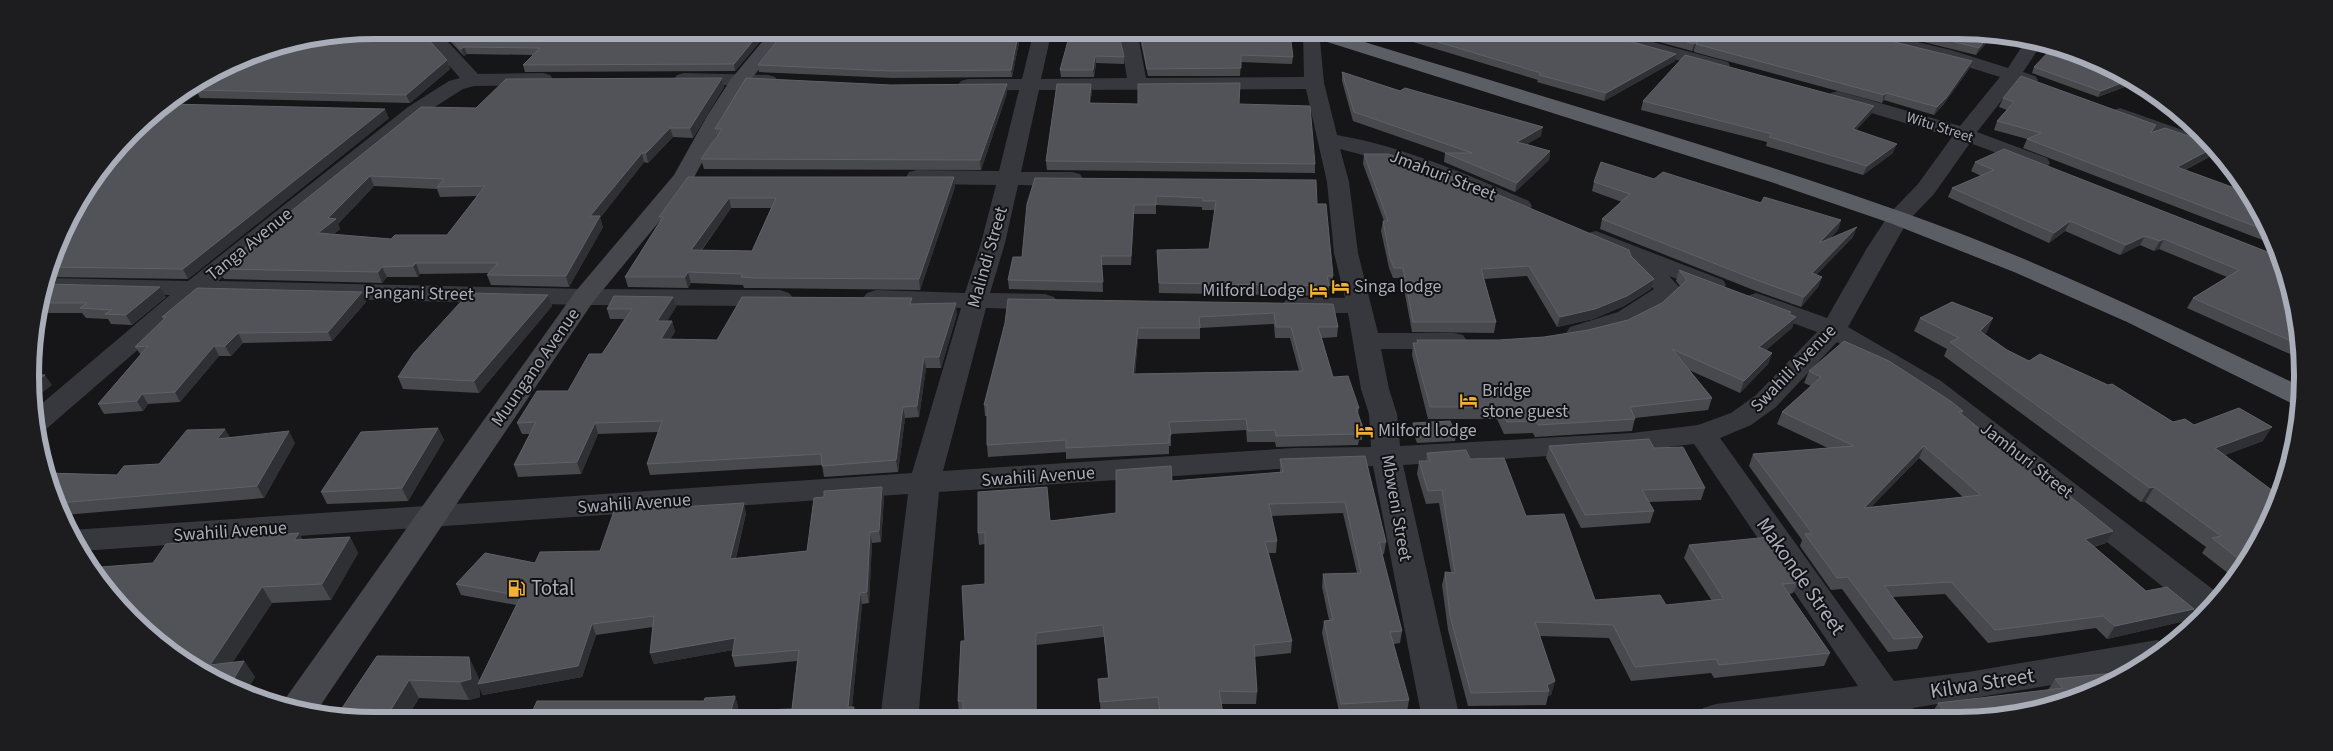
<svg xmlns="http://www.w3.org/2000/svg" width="2333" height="751" viewBox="0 0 2333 751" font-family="'Source Sans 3',sans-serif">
	<rect width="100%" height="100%" fill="#161618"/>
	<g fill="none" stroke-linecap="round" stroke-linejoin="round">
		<g fill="#37383d" fill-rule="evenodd">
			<polygon points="418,30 437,30 478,74 543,73 550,75 553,79 550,83 543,85 474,86 463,89 422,115 218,281 584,289 780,290 789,293 793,298 789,303 780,306 584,305 200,296 45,430 36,433 33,411 170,295 47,292 45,292 49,278 188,281 408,107 449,81 460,78"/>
			<path d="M1034 30H1052L1041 79 1127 78 1119 30H1137L1146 78 1304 77 1303 32 1305 30H1319L1324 83 1337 135C1405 147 1466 174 1529 201L1532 206 1529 211 1521 213 1513 211 1471 191 1416 169 1340 149 1349 182 1358 253 1378 333H1454L1463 335 1467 341 1463 347 1454 349H1381L1389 389 1397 414 1400 446 1632 433 1698 425 1731 413 1756 395 1817 332 1747 306 1743 301 1747 296 1756 293 1765 296 1827 318 1867 248 1890 213 1918 184 1952 137 1831 101 1828 97 1831 93 1838 91 1845 93 1960 126 2000 77 1939 58 1839 34 1836 30H1867L1951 50 2008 68 2028 37 2043 42 2023 72 2035 76 2038 80 2035 84 2028 86 2016 82 1977 132 2047 158 2050 163 2047 168 2039 169 1970 143 1934 194 1907 222 1848 327 1941 381 2219 594 2201 616 2198 615 1921 393 1837 342 1776 407 1751 425 1720 438 1894 681 1968 672 2157 640 2170 645 2130 672 1913 708 1919 718H1880L1876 713 1835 718 1698 719 1703 708 1716 704 1858 686 1694 444 1632 451 1403 465 1460 719H1422L1373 466 1294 468 939 492 918 720H880L908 494 81 551 71 530 912 473 961 308 876 306 867 303 863 298 867 293 876 290 965 293 981 243 996 185 917 184 909 182 906 177 909 172 917 170 999 171 1019 90 968 91 961 89 958 85 961 81 968 79H1022ZM1306 89 1327 182 1334 253 1345 298 1295 297 1286 300 1282 305 1286 310 1295 313H1348L1361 389 1369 414 1371 447 1294 448 943 471 986 308 1045 310 1054 307 1058 302 1054 297 1045 294 990 293 1005 243 1018 185 1072 186 1080 184 1083 179 1080 174 1072 172H1021L1039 90Z"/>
			<polygon points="1579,30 1608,30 1728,62 1730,66 1728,70 1721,72 1582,34"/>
			<polygon points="235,62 237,66 235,70 151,124 139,125 147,116"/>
			<polygon points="684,73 768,75 775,77 778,81 775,85 768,87 677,83 674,79 677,75"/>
			<polygon points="2120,108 2208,139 2221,154 2210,153 2113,118 2110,114 2113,110"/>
			<path d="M1596 231 1723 280 1726 285 1723 290 1714 292 1705 290 1669 276 1682 290C1665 314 1599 346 1570 339L1566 333 1570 327 1618 312 1654 289 1630 265 1628 259 1588 243 1584 238 1588 233Z"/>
		</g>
		<polygon fill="#45474d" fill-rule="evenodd" points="772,30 790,30 749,82 727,116 691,183 593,302 314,715 280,706 575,292 674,175 707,116 731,79"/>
		<path fill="#5b5e65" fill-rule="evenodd" d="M1299 30H1326C1519 90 1714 145 1905 213 2041 261 2171 324 2302 387L2300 405 2291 403 2127 322 2014 272 1890 223 1771 182 1302 34Z"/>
	</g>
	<g fill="#47494d" fill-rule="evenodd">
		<polygon points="443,30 770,30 735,71 525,72 523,65 533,55 467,54 464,56 445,36"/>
		<polygon points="1024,30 1022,37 1020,37 1012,77 892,78 759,72 758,65"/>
		<polygon points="1071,30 1124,57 1124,64 1096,63 1094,77 1061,77 1060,70"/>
		<polygon points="1138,30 1271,30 1293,57 1292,64 1241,62 1240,76 1148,76"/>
		<polygon points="1378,30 1588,30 1676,54 1675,61 1604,101 1537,82 1538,80 1390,35"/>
		<polygon points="1615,30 1846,30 1972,61 1969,69 1943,105 1934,115 1884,100 1882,103 1694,52 1694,50 1692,51"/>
		<polygon points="1875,30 1958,30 1994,34 1976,55"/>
		<polygon points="308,37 447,60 450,69 410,103 200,98 196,90 246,56 244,56"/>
		<polygon points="2034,67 2138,82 2098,97 2032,73"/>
		<polygon points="1342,72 1541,136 1527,144 1550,151 1549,160 1515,192 1444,162 1445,153 1353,121 1342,81"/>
		<path d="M722 78 724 87 693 138 673 137 648 163 644 162 600 218 603 227 569 287 491 285 487 275 489 273 420 274 418 277H387L382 283 224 279 219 269 476 108ZM374 186 437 189 440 197 477 196 447 235 391 239 333 235 340 229 338 224Z"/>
		<polygon points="1007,84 1007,93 981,170 704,169 701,159 717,137 715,129 891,85"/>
		<polygon points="1091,84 1092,92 1090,103 1138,104 1239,104 1315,164 1315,173 1047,170 1046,161"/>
		<polygon points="2003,98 2156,125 2152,132 2213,155 2185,170 2251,194 2278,246 2023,148 2027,139 1994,130 1997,121 2007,110 1999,107"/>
		<polygon points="1643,101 1874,106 1871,114 1856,130 1893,153 1863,175 1766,146 1767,142 1641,110"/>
		<polygon points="389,118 188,279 49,277 66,222"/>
		<polygon points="2187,122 2190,122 2202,131 2205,135 2185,128"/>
		<polygon points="1364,154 1631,256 1654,279 1651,289 1624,306 1593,319 1557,327 1527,276 1484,279 1496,322 1494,333 1412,332 1402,278 1393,278 1389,268 1381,231 1383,221 1384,221 1363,164"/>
		<polygon points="1975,162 2278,256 2296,308 2301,359 2187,308 2193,298 2227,277 2159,249 2154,251 2140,245 2120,255 2065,231 2049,243 1948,197 1952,188 1981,176 1971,171"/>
		<path d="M688 177H954L955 187 920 290 756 288H744L743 285 691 283 688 288 628 287 625 277 660 221 659 217ZM731 208H771L752 251 702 250Z"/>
		<polygon points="1035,178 1317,204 1333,276 1332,286 1329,286 1328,296 1159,293 1157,250 1209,249 1215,210 1202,210 1202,207 1156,205 1156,214 1134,214 1131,265 1102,265 1103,292 1009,289 1008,280 1022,257"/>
		<polygon points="1654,179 1841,220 1838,230 1829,239 1853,237 1816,275 1822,277 1818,287 1801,307 1756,291 1600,229 1602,219 1622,202 1592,191 1594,182"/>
		<polygon points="1679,270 1791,312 1790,314 1796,317 1792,328 1766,350 1772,353 1768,364 1740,393 1689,370 1712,398 1708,410 1635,418 1632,431 1535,437 1533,433 1504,434 1497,419 1428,419 1412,355 1413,343 1417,343 1417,340 1499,340 1544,337 1588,330 1628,320 1662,303 1680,286 1676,281"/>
		<polygon points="47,284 166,297 132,325 111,324 108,319 86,318 82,313 38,313"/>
		<polygon points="362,292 366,302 332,341 243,343 231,356 219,356 180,402 148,404 143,411 104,414 98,404 141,355 135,347 164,320 162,317"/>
		<polygon points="548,295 552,306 479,393 403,389 398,377"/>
		<polygon points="673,297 676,307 667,321 672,321 675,332 670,339 717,340 913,304 957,314 941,368 926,368 919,417 905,418 898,472 824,477 822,465 650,475 647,464 658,432 598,434 581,474 518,477 514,465 530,434 522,434 517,423 568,391 602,354 624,319 610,319 607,309"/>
		<path d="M1333 304 1338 327 1337 337 1322 338 1333 377 1359 408 1358 414 1363 428 1362 440H1359L1358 445 1276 447 1275 442H1247L1246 430 1171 434V446H1169V454L1066 459V452L988 457 987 445V416H985L984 405 1005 323ZM1274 324 1275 338H1290L1299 371 1135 374 1138 339H1200V328Z"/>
		<polygon points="1920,318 1987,332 1984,334 2007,350 2029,361 2173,422 2194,425 2263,441 2225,455 2257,548 2233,577 2202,553 2206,547 2145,502 2141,502 1944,356 1947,349 1914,331"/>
		<path d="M1809 371 1963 411 1962 414 2106 543 2094 547 2146 591 2194 609 2185 621 2107 639 2096 628 1988 643 1945 594 1893 597 1923 637 1917 649 1888 652 1842 589 1831 590 1800 546 1802 540 1749 466 1753 454 1828 448 1777 424 1782 412 1811 386 1804 383ZM1919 458 1963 497 1871 507Z"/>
		<polygon points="1413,423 1456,435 1455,441 1417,443 1412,429"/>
		<polygon points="438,428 444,440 408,501 327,504 321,492"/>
		<polygon points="230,437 295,443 264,498 64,515 46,473 117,475 159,464"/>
		<polygon points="1549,446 1654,448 1705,488 1701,500 1649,502 1654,511 1650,523 1581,528 1546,458"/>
		<polygon points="1427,453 1470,459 1526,516 1595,600 1666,605 1712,601 1684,558 1689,545 1799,580 1793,593 1790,594 1790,595 1830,653 1824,666 1714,678 1711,673 1631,681 1609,638 1540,636 1555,681 1551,695 1548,696 1546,705 1468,706 1448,630 1442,585 1445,572 1451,572 1439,503 1426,504 1417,474 1419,461 1426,461"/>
		<polygon points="1365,456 1386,542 1384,554 1382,554 1402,631 1400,643 1394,644 1409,700 1407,712 1340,716 1322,633 1324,621 1329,620 1322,587 1323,574 1357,573 1343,513 1271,516 1277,541 1276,553 1269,553 1292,641 1291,653 1254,657 1257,692 1256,704 1221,704 1224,719 1159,720 1158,709 1101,715 1098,679 1108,678 1104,637 1037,645 963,713 959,714 958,701 965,641 985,584 985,544 979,545 978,533 1050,521 1116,513 1172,481 1280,473 1280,459"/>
		<polygon points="882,487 884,498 881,542 872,543 869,603 862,604 852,707 854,707 856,718 856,720 528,721 704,701 735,696 738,707 737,711 792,709 797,661 735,667 732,656 733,650 654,664 650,653 653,627 596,635 582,677 483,695 479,687 480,697 469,700 419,698 405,721 376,721 377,656 478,676 479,681 516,605 461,595 456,584 535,563 600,551 746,513 736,558 807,551 824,497"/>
		<polygon points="299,533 303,540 350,537 358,553 331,600 272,603 232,663 244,661 255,677 244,695 153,563"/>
		<polygon points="2126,675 2003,718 1933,718 1931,715 1938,703 2048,690 2055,679"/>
	</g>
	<g fill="#2f3033">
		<polygon points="762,30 770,30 735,71 734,64"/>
		<polygon points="1019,30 1020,37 1012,77 1011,70"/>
		<polygon points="1991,33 1994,34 1976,55 1979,48"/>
		<polygon points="1699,41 1696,44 1694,50 1692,51 1694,44"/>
		<polygon points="464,47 467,54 464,56 461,49"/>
		<polygon points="1676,54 1675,61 1604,101 1606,93"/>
		<polygon points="1095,56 1096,63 1094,77 1093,70"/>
		<polygon points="447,60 450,69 410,103 406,95"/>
		<polygon points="1972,61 1969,69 1943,105 1934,115 1937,107"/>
		<polygon points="722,78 724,87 693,138 690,128"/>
		<polygon points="2132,79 2138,82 2098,97 2101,91"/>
		<polygon points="1007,84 1007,93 981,170 980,160"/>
		<polygon points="1091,84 1092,92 1089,111 1089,103"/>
		<polygon points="1886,93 1884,100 1882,103 1884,95"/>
		<polygon points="1874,106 1871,114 1849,138 1853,129"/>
		<polygon points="385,109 389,118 188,279 183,269"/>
		<polygon points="1543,127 1541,136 1515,151 1517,142"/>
		<polygon points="670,128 673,137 648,163 646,153"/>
		<polygon points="1897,144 1893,153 1863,175 1867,166"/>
		<polygon points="2215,147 2216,149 2213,155 2172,176 2177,167"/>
		<polygon points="1550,151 1549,160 1515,192 1517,183"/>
		<polygon points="642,153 644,162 600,218 603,227 569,287 566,276 590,216"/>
		<polygon points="370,176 374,186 338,224 340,229 323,243 318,233 328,218"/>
		<polygon points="954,177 955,187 920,290 919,279"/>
		<polygon points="729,198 731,208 694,260 691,250"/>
		<polygon points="1134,205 1134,214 1131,265 1131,256"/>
		<polygon points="1841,220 1838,230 1815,253 1819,243"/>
		<polygon points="2070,221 2065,231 2049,243 2054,233"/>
		<polygon points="1857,227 1853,237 1808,283 1812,273"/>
		<polygon points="2145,236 2140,245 2120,255 2126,245"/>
		<polygon points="2164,239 2159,249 2154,251 2160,241"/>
		<polygon points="416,263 420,274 418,277 413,266"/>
		<polygon points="382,267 387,277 382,283 378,272"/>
		<polygon points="688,272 691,283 688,288 685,277"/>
		<polygon points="1822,277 1818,287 1801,307 1804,297"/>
		<polygon points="1654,279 1651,289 1624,306 1593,319 1557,327 1560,317"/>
		<polygon points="160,287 166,297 132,325 126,315"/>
		<polygon points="362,292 366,302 332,341 328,332"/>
		<polygon points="548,295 552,306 479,393 474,381"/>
		<polygon points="673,297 676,307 660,332 657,321"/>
		<polygon points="956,303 957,314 941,368 939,357"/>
		<polygon points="1796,317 1792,328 1755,359 1759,347"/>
		<polygon points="1993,318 1987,332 1973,345 1980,331"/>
		<polygon points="672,321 675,332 664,350 661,339"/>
		<polygon points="1138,328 1138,339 1134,386 1133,374"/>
		<polygon points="238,333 243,343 231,356 225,346"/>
		<polygon points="214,346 219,356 180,402 175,392"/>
		<polygon points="1772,353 1768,364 1740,393 1744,381"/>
		<polygon points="924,357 926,368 919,417 917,406"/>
		<polygon points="45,375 52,385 31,402 31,386"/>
		<polygon points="142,394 148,404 143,411 137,401"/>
		<polygon points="903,407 905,418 898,472 896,460"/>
		<polygon points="595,423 598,434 581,474 577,462"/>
		<polygon points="2272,427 2263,441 2206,462 2215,448"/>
		<polygon points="438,428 444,440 408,501 402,488"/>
		<polygon points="225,429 232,440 217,439"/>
		<polygon points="289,431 295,443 264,498 257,486"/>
		<polygon points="1924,446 1919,458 1858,520 1864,508"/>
		<polygon points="882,487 884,498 881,542 879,531"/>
		<polygon points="2154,487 2145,502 2141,502 2150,488"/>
		<polygon points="744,503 746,513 733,569 730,559"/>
		<polygon points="2113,531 2106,543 2078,551 2085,539"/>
		<polygon points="870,532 872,543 869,603 867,592"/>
		<polygon points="299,533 308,549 294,540"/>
		<polygon points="350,537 358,553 331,600 322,584"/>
		<polygon points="262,587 272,603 221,680 210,665"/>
		<polygon points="860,593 862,604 851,718 848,707"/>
		<polygon points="2194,609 2185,621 2107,639 2115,626"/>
		<polygon points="592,624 596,635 582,677 483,695 479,687 480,697 469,700 460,682 469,657 478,676 479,683"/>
		<polygon points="1036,633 1037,645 1037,720 1036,720"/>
		<polygon points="735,638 739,649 654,664 650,653"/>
		<polygon points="244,661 255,677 244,695 229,687"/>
		<polygon points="409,680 419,698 405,721 384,721"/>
		<polygon points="1555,681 1551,695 1548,696 1549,691 1547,685"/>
		<polygon points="735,696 738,707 735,720 731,711"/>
		<polygon points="854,707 856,718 856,720 851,720"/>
	</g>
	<g fill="#525359" stroke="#5f6168" fill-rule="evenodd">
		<polygon points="376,30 411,30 426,41 428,39 447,60 406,95 196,90 249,55 308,37"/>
		<polygon points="444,30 762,30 734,64 523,65 540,48 464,47 461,49"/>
		<polygon points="786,30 1022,30 1019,30 1011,70 891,71 758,65"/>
		<polygon points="1071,30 1118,30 1124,57 1095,56 1093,70 1060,70"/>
		<polygon points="1140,30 1271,30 1281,34 1290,34 1293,57 1241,55 1241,68 1147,69"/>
		<polygon points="1398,30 1588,30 1676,54 1606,93 1539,75 1541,73"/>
		<polygon points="1643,30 1846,30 1972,61 1946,98 1937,107 1886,93 1884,95 1696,44 1699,41 1694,44"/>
		<polygon points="1906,30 1958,30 1991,33 1979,48"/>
		<polygon points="2054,46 2090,56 2132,79 2101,91 2034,67"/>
		<polygon points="1685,55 1874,106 1853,129 1897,144 1867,166 1769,137 1772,134 1643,101"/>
		<polygon points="1342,72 1400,91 1405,88 1543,127 1517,142 1550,151 1517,183 1445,153 1472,153 1354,112"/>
		<polygon points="2021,76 2156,125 2150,133 2165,128 2212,144 2215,147 2177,167 2251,194 2270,232 2027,139 2041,133 1997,121 2014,102 2003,98"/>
		<path d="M722 78 690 128H670L646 153H642L590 216H600L566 276 487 275 498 263H416L413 266 382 267 378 272 219 269 421 107 476 108 506 79ZM370 176 444 179 437 187 485 186 447 235H395L391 239 318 233 336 219 328 218Z"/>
		<polygon points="746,78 891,85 1007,84 980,160 701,159 722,129 715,129"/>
		<polygon points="1240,83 1239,104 1310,106 1315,164 1046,161 1057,84 1091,84 1089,103 1138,104 1138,84"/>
		<polygon points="168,104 385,109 183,269 52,267 66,222 102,165 144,120"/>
		<polygon points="2004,149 2278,256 2281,256 2296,308 2300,345 2193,298 2239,270 2164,239 2160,241 2145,236 2126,245 2070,221 2054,233 1952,188 1994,170 1975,162"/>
		<polygon points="1364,154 1388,154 1416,163 1487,190 1629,250 1631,256 1654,279 1627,296 1595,309 1560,317 1529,266 1481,269 1496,322 1413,322 1403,268 1394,268 1390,258 1383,221 1388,221"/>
		<polygon points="1601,162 1654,179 1663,172 1761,203 1764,197 1841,220 1819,243 1857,227 1812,273 1822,277 1804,297 1759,281 1602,219 1630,194 1594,182"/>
		<path d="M688 177H954L919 279 754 278 741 277 743 274 688 272 685 277H625L663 217H659ZM729 198H776L752 251 691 250Z"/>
		<polygon points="1035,178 1316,180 1317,204 1326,204 1333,276 1327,276 1329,286 1159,283 1157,250 1209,249 1216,201 1203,201 1203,198 1156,196 1156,205 1134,205 1131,256 1101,256 1103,282 1008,280 1013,257 1022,257 1027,204"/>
		<polygon points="1679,270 1791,312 1789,314 1796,317 1759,347 1772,353 1744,381 1672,349 1712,398 1630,407 1635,419 1538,425 1536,421 1507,422 1499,407 1430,407 1413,343 1418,343 1417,340 1499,340 1544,337 1588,330 1628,320 1662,303 1687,280"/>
		<polygon points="47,284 160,287 126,315 105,314 112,310 80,308 87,303 41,303"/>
		<polygon points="197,288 362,292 328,332 238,333 225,346 214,346 175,392 142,394 137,401 98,404 148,346 135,347 166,317 162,317"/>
		<polygon points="469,293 548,295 474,381 398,377 414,353"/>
		<polygon points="614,296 673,297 657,321 672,321 661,339 717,340 742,297 912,298 910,304 956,303 939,357 924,357 917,406 903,407 896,460 822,466 821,454 647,464 662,421 595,423 577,462 514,465 536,422 517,423 537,391 568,391 589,354 602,354 632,309 607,309"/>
		<path d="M1008 299 1333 304 1338 327H1318L1333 377 1348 376 1359 408H1356L1363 428 1358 429 1359 434 1276 436 1275 430 1248 431 1246 419 1169 422 1171 435H1169V443L1066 448V440L987 445V405H984L1005 323ZM1274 313 1276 327H1291L1303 371 1133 374 1138 328H1200L1199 317Z"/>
		<polygon points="1952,302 1993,318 1980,331 2007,350 2029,361 2040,354 2108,385 2112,384 2173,422 2185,419 2194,425 2239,408 2272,427 2215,448 2273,491 2280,486 2257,548 2244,563 2212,538 2221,536 2154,487 2150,488 1950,342 1959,338 1920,318"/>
		<path d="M1844 341 1889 361 1952 402 1963 411 1959 412 2007 451 2009 450 2063 494 2066 493 2113 531 2085 539 2146 591 2167 587 2194 609 2115 626 2103 616 1995 630 1951 582 1884 586 1923 637 1894 639 1848 577 1837 578 1805 534 1812 533 1753 454 1854 446 1782 412 1821 377 1809 371ZM1924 446 1981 495 1864 508Z"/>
		<polygon points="32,374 45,375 31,386"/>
		<polygon points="1450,421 1456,435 1418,437 1413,423"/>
		<polygon points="438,428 402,488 321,492 361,432"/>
		<polygon points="225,429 217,439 289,431 257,486 59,503 46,473 117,475 124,466 159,464 187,430"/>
		<polygon points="1649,439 1654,448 1683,447 1705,488 1642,490 1654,511 1585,515 1549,446"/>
		<polygon points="1466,450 1470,459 1504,458 1526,516 1564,514 1595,600 1660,595 1666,605 1724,599 1689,545 1769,537 1799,580 1793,580 1795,583 1782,584 1830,653 1719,665 1716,659 1635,667 1613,625 1535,622 1555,681 1547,685 1549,691 1471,693 1450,616 1445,572 1455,573 1442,490 1428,491 1419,461 1430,461 1427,453"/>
		<polygon points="1365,456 1386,542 1379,542 1402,631 1390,632 1409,700 1341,704 1324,621 1333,620 1323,574 1361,573 1345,502 1269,504 1277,541 1265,542 1292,641 1254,645 1257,692 1219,691 1224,719 1161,720 1158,697 1100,702 1098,679 1109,678 1103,625 1036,633 1036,720 963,720 963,701 958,701 961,641 965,641 962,586 985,584 985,532 978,533 978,492 1047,487 1050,521 1116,513 1116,470 1171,466 1172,481 1283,472 1280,459"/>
		<polygon points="882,487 879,531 870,532 867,592 860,593 848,707 854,707 851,720 528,721 537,701 704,701 705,698 735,696 731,711 792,709 799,650 732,656 735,638 650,653 654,616 592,624 578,666 478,684 521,596 456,584 485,553 535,563 540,552 600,551 614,511 744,503 730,559 807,551 814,498 824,497 824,491"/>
		<polygon points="299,533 294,540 350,537 322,584 262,587 210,665 244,661 229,687 183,663 131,620 88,568 153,563 166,544"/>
		<polygon points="377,656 469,657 471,679 460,682 409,680 384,721 376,721 336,717"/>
		<polygon points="2123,672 2126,675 2110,685 2003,718 1949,718 1938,703 2063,688 2055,679"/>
		<polygon points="1875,712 1879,718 1774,718 1807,713 1810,718"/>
	</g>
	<defs>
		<symbol id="hotel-bare" viewBox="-9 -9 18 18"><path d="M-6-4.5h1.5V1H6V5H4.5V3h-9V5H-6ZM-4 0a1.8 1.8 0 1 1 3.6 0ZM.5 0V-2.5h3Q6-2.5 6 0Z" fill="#f2b134" stroke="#111113" stroke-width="2.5" paint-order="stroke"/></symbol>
		<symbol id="fuel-bare" viewBox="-9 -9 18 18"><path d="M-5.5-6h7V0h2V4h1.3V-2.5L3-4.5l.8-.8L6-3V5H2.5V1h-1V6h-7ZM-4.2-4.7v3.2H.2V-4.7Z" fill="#f2b134" stroke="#111113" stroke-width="2.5" paint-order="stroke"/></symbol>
	</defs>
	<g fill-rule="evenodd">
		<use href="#hotel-bare" x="1328" y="274" width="25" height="25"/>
		<use href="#hotel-bare" x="1306" y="278" width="25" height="25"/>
		<use href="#hotel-bare" x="1456" y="388" width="25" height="25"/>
		<use href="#hotel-bare" x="1352" y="418" width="25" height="25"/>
		<use href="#fuel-bare" x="504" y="576" width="25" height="25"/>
	</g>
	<g text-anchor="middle" stroke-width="4" stroke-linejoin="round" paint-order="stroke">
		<g font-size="15" fill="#a8adb8" stroke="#111113">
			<text transform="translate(1940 127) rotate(18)" y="5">Witu Street</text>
		</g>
		<g font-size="18" fill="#a8adb8" stroke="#111113">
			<text transform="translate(1443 175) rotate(21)" y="6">Jmahuri Street</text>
			<text transform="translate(249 244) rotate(-39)" y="6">Tanga Avenue</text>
			<text transform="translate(987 257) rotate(-74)" y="6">Malindi Street</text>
			<text transform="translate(419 293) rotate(1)" y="6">Pangani Street</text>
			<text transform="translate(535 367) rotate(-55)" y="6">Muungano Avenue</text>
			<text transform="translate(1793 368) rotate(-46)" y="6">Swahili Avenue</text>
			<text transform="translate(2027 460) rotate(38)" y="6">Jamhuri Street</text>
			<text transform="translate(1038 476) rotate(-4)" y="6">Swahili Avenue</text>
			<text transform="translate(634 503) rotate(-4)" y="6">Swahili Avenue</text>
			<text transform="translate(1397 508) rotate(80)" y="6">Mbweni Street</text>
			<text transform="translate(230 531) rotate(-4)" y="6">Swahili Avenue</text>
		</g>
		<g font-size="18" fill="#a8adb8" stroke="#111113" text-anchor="start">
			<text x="1354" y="292">Singa lodge</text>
			<text x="1305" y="296" text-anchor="end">Milford Lodge</text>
			<text x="1482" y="396">Bridge<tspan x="1482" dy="21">stone guest</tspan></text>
			<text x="1378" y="436">Milford lodge</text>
		</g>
		<g font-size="21" fill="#a8adb8" stroke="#111113">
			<text transform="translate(1801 576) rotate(55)" y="7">Makonde Street</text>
			<text transform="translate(1982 683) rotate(-9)" y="7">Kilwa Street</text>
		</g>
		<g font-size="21" fill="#a8adb8" stroke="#111113" text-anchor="start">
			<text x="531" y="595">Total</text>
		</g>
	</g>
	<path d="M0 0H2333V751H0ZM375 39H1958A336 336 0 0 1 2294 375V376A336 336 0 0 1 1958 712H375A336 336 0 0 1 39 376V375A336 336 0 0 1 375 39Z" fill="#1d1d20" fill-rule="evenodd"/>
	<path fill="none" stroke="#a8adb8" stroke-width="6" d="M375 39H1958A336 336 0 0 1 2294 375V376A336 336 0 0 1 1958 712H375A336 336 0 0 1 39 376V375A336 336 0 0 1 375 39Z"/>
</svg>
